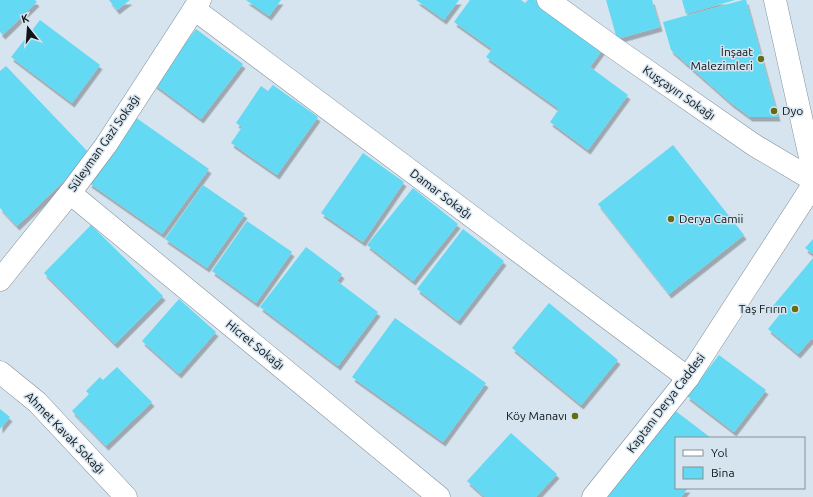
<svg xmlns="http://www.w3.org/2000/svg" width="813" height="497" viewBox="0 0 813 497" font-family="Ubuntu,sans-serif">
	<defs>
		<filter id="shadow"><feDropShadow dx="2.5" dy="4.5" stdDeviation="0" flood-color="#0004"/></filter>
	</defs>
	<rect width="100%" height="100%" fill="#d5e4ee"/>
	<g fill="#63d9f3" filter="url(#shadow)">
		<polygon points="0,0 35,0 37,2 3,35 0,32"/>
		<polygon points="109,0 130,0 117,10"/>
		<polygon points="246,0 281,0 269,16"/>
		<polygon points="416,0 459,0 444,20"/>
		<polygon points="470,0 521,0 525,3 528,0 535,0 603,49 590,67 628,95 588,150 550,122 559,109 486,57 492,49 454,22"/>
		<polygon points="606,0 652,0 660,27 617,39"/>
		<polygon points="682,0 735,0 686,14"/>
		<polygon points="743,0 746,0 778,117 750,117 731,103 671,50 663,22"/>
		<polygon points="40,20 100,65 72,103 11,57"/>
		<polygon points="196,29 243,64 201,119 154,84"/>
		<polygon points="6,66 91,155 17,226 0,208 0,71"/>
		<polygon points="273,85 318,117 277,175 231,143 242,127 236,123 261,86 268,91"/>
		<polygon points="135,117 209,169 162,234 89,183"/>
		<polygon points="673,145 744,235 669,294 598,204"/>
		<polygon points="363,153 404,182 363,242 321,213"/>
		<polygon points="203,185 245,214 207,268 165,239"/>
		<polygon points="413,188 458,224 413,281 367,245"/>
		<polygon points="247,221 292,252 256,303 212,271"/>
		<polygon points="91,225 163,296 115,344 44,273"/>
		<polygon points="463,229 504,261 458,321 417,289"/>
		<polygon points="813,239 813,254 805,248"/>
		<polygon points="306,247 342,274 337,281 378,312 338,366 260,307"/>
		<polygon points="813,258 813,340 812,338 798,354 768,329 781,313 773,306"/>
		<polygon points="179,299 216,332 179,374 142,341"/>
		<polygon points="549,303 618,360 581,405 512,348"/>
		<polygon points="395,318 486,383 443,442 352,377"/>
		<polygon points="719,355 766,390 734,432 687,396"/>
		<polygon points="117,367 152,402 106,446 72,411 89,394 86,391 100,377 103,380"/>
		<polygon points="0,409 10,417 0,429"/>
		<polygon points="673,409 711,438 676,438 676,488 688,488 681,497 606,497"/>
		<polygon points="511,433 557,474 536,497 485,497 467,481"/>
	</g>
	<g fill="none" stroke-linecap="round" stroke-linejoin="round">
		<defs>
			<g id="minor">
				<polyline points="548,0 613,47 754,145 813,180"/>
				<polyline points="194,9 688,378"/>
				<polyline points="70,193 439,497"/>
				<polyline points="0,280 70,193 106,145 200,0"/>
				<polyline points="0,372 37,402 126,497"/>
			</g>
			<g id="tertiary">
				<polyline points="775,0 813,171"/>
				<polyline points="593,497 688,378 813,185"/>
			</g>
		</defs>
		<use href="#minor" stroke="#829099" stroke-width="23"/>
		<use href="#tertiary" stroke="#829099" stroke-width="23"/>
		<use href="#minor" stroke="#fff" stroke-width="22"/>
		<use href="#tertiary" stroke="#fff" stroke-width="22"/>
	</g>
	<g fill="#636c12" stroke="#d5e4ee" stroke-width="1.5">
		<circle cx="761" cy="59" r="4"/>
		<circle cx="774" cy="111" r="4"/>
		<circle cx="671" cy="219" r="4"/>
		<circle cx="795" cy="309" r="4"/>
		<circle cx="575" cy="416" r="4"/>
	</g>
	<g text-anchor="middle" stroke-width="3" stroke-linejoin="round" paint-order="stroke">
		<g font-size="12" fill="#0f1418" stroke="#d5e4ee" text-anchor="end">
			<text x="753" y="56">İnşaat<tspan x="753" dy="14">Malezimleri</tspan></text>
			<text x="782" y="115" text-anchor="start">Dyo</text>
			<text x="679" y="223" text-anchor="start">Derya Camii</text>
			<text x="787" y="313">Taş Frırın</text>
			<text x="567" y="420">Köy Manavı</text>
		</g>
		<g font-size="12" fill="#0f1418" stroke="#d5e4ee">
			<text transform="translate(679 93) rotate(35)" y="4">Kuşçayırı Sokağı</text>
			<text transform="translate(104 143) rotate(-55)" y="4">Süleyman Gazi Sokağı</text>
			<text transform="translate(441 194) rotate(37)" y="4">Damar Sokağı</text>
			<text transform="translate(255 345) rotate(39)" y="4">Hicret Sokağı</text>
			<text transform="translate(666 403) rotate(-53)" y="4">Kaptanı Derya Caddesi</text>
			<text transform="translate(65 433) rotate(46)" y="4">Ahmet Kavak Sokağı</text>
		</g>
	</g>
	<rect x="675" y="437" width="130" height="52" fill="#d5e4ee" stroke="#869198"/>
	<rect x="683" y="450" width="20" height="6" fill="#ffffff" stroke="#869198"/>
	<text x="711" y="457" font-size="12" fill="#0f1418">Yol</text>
	<rect x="683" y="467" width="20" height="12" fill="#63d9f3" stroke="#869198"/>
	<text x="711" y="477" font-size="12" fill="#0f1418">Bina</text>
	<g transform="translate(28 28) rotate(343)" stroke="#d5e4ee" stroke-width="3" paint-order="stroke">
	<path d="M0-3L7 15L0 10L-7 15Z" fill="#0f1418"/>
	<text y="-6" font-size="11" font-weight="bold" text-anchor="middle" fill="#0f1418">K</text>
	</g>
</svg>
